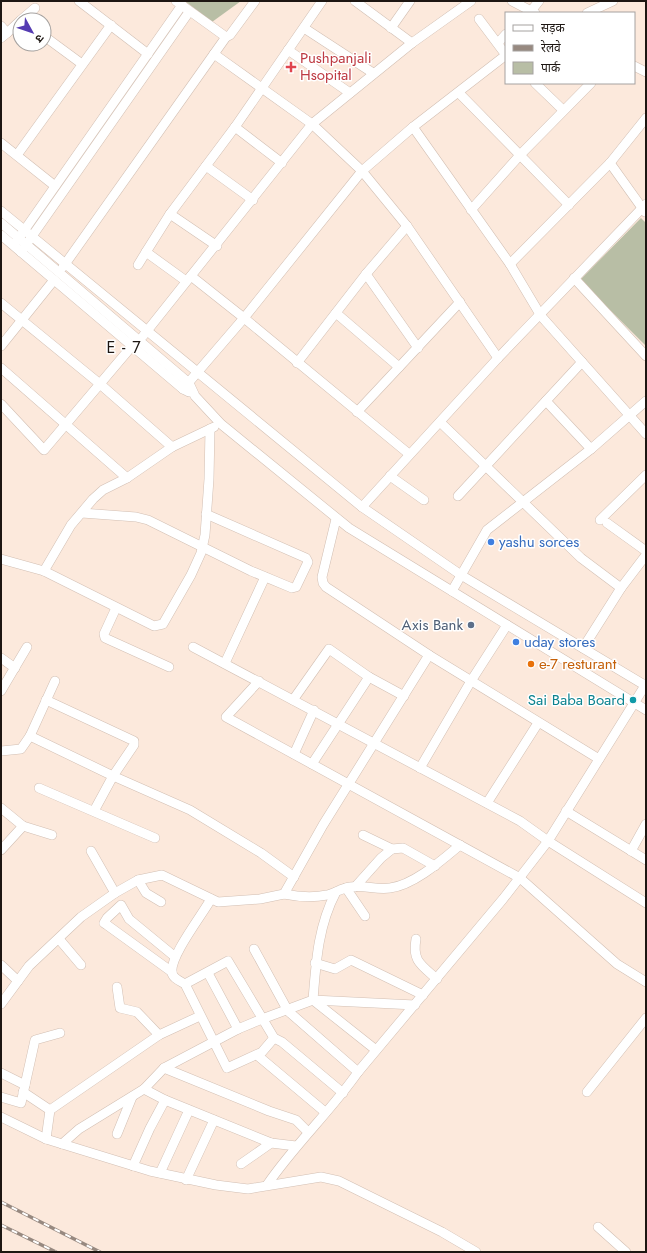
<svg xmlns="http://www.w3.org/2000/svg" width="647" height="1253" viewBox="0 0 647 1253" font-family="Jost,'Noto Sans Devanagari',sans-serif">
	<rect width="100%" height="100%" fill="#fce9dc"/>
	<g fill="#b8bea5">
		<polygon points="185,1 241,1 212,22"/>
		<polygon points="641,218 646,223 645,345 580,280"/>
	</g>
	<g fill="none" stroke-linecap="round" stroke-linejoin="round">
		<defs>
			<g id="minor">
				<polyline points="79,1 148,54"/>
				<polyline points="176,1 226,37 230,35 255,1"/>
				<polyline points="355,1 412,43"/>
				<polyline points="512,1 535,13"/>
				<polyline points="531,11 539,1"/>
				<polyline points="587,13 613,1"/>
				<polyline points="479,19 506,55"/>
				<polyline points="21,20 35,8"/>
				<polyline points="1,26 7,33 1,38"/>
				<polyline points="304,28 373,73"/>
				<polyline points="391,28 410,1"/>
				<polyline points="7,33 20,21"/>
				<polyline points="44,36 82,64"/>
				<polyline points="498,43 506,34"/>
				<polyline points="288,50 350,93"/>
				<polyline points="214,54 312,124 362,171 407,226 498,358"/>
				<polyline points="634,66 646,72"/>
				<polyline points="535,83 563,110"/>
				<polyline points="459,93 569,205"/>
				<polyline points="235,127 282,163"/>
				<polyline points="413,127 510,264 541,316 646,434"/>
				<polyline points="1,143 55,186"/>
				<polyline points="17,155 111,25"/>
				<polyline points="610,163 645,212"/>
				<polyline points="206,166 253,200"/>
				<polyline points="471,210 520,155 591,83"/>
				<polyline points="1,211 362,507 461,575 646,686"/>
				<polyline points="170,214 217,246"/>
				<polyline points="1,223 189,383 195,396 221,424 349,528 646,710"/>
				<polyline points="1,235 183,389 189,392"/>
				<polyline points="14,245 182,5"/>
				<polyline points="21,252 189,12"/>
				<polyline points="510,264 610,163 646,118"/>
				<polyline points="138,265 146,252"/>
				<polyline points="63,267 226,37"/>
				<polyline points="366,274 418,348"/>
				<polyline points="191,276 244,318 409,454"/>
				<polyline points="574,278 646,356"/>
				<polyline points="186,281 146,252 170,214 235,127 322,1"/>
				<polyline points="1,303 100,384 172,447"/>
				<polyline points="336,313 399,367"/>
				<polyline points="143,336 312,124 412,43 471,1"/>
				<polyline points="1,346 54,280"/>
				<polyline points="297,363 366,274 407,226"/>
				<polyline points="1,368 127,478"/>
				<polyline points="183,389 244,318 362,171 413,127 506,55"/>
				<polyline points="546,401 591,449"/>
				<polyline points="1,404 44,450 132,346"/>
				<polyline points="357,412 460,302"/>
				<polyline points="440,422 581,558 621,588"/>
				<polyline points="390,476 424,500"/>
				<polyline points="458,496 582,362"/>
				<polyline points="362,507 498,358 646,204"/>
				<polyline points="82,513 136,517 148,520 251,571 292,588 296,587 308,562 306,558 206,514"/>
				<polyline points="336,519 322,577 323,583 326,587 429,655 599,759"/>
				<polyline points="600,520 646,475"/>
				<polyline points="607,523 646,551"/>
				<polyline points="1,559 44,571 154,626 163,624 191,575 201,553 205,535 209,479 210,429"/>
				<polyline points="44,571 71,525 93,499 103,490 127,478 172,447 214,427"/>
				<polyline points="452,591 487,530 591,449 646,401"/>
				<polyline points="116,608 104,634 105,638 169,667"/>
				<polyline points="193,647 520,821 548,841 646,903"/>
				<polyline points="583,648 621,588 646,555"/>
				<polyline points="1,658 15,668"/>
				<polyline points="225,663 265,577"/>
				<polyline points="259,681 226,717 520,878 617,964 646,982"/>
				<polyline points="1,691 27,647"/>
				<polyline points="46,700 134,741 134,745 113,776 190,810 261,853 294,877"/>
				<polyline points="293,700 329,649 369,677 404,696"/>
				<polyline points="30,736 55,681"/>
				<polyline points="1,751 21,749 30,736 113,776 94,811"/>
				<polyline points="294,754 314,710"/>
				<polyline points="312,764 369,677"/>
				<polyline points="420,768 471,681 507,625"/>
				<polyline points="39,788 155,838"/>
				<polyline points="487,803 538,723"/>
				<polyline points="1,808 23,826 52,835"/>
				<polyline points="566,811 646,860"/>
				<polyline points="363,835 392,849 403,848 435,866"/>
				<polyline points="1,850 23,826"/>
				<polyline points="91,851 115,893"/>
				<polyline points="631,851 646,824"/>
				<polyline points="138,880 146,893 161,902"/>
				<polyline points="355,887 381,858 392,849"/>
				<polyline points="346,888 365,916"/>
				<path d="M336 892C318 926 316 962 313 1000L376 1050"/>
				<path d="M284 894C299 897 312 898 327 895 335 893 342 888 350 887 364 885 377 890 390 888 414 885 442 860 460 845"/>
				<path d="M211 899C202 915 170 956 172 972 172 978 180 981 185 984L227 1068 262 1052 274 1038"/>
				<polyline points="59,939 81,965"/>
				<path d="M416 939C412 961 421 965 437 979"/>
				<polyline points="254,949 288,1011 358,1072"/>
				<polyline points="315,963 335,969 351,960 423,995"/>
				<polyline points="1,965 18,981"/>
				<polyline points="172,972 107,925 104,923 107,918 121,905 129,919 174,956"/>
				<polyline points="208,973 238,1029"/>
				<polyline points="185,984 228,961 274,1038 282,1042 343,1093"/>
				<polyline points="117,987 120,1008 137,1012 159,1035"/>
				<polyline points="1,1004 29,966 81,917 115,893 138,880 162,875 218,902 260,899 284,894 323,825 429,655"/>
				<polyline points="257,1055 325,1112"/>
				<polyline points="164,1068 269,1111 296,1120 308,1132"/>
				<polyline points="1,1073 25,1085"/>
				<polyline points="144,1089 165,1100 271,1143"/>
				<polyline points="23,1092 50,1110"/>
				<polyline points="587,1092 646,1018"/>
				<polyline points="1,1097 21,1103 35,1040 60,1033"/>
				<polyline points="1,1117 46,1139 150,1171 216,1185 248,1189 321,1177 339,1181 442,1232 476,1252"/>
				<polyline points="117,1134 132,1097"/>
				<polyline points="46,1139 50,1110 159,1035 200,1016"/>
				<polyline points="62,1144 79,1129 144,1089 164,1068 238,1029 262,1019 313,1000 415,1005"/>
				<polyline points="241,1164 271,1143 296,1146"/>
				<polyline points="133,1166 150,1128 165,1100"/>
				<polyline points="160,1173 189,1110"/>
				<polyline points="186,1180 214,1120"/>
				<path d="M267 1185C295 1144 331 1111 358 1072L503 899 548 841 646 684"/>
				<polyline points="598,1227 626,1252"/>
			</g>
		</defs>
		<use href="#minor" stroke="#d2bfb3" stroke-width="10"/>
		<use href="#minor" stroke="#fff" stroke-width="9"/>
		<defs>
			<g id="rail">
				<polyline points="1,1202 100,1252"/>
				<polyline points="1,1225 56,1252"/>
			</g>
		</defs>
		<use href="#rail" stroke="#978980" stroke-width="3.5"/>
		<use href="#rail" stroke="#fff" stroke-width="2" stroke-dasharray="6" stroke-linecap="butt"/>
	</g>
	<path fill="#e0444e" stroke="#fff" stroke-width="1.5" d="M289 61h4v4h4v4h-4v4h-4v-4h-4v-4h4z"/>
	<g fill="#3f7fe0" stroke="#fff" stroke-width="1.5">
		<circle cx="491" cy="542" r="4"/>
		<circle cx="516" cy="642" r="4"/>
	</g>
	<circle fill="#5c6f8a" stroke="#fff" stroke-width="1.5" cx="471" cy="625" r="4"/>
	<circle fill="#e8710a" stroke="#fff" stroke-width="1.5" cx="531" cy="664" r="4"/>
	<circle fill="#0f9aa8" stroke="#fff" stroke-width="1.5" cx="633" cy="700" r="4"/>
	<g text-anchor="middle" stroke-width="3" stroke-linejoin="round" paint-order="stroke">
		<g font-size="15" fill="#be3a42" stroke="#fff" text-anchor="start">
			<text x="300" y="63">Pushpanjali<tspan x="300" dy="17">Hsopital</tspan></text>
		</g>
		<g font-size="15" fill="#366cbe" stroke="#fff" text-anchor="start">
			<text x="499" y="547">yashu sorces</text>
			<text x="524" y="647">uday stores</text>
		</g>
		<g font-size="15" fill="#4e5e75" stroke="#fff" text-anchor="end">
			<text x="463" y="630">Axis Bank</text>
		</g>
		<g font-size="15" fill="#c56008" stroke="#fff" text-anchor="start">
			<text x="539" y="669">e-7 resturant</text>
		</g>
		<g font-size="15" fill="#0d838f" stroke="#fff" text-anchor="end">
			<text x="625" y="705">Sai Baba Board</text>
		</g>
		<g font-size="16" letter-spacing="1" fill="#1d1612" stroke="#fff">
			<text x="124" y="353">E - 7</text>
		</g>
	</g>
	<rect width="647" height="1253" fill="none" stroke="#1d1612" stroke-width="4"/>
	<rect x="505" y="12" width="130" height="72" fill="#ffffff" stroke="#a5a2a0"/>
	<rect x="513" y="25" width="20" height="6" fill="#ffffff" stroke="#a5a2a0"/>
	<text x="541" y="32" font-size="12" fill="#1d1612">सड़क</text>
	<rect x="513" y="45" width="20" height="6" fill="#978980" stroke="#a5a2a0"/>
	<text x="541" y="52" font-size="12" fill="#1d1612">रेलवे</text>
	<rect x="513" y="62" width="20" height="12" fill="#b8bea5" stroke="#a5a2a0"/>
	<text x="541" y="72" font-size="12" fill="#1d1612">पार्क</text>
	<g transform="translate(32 32) rotate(130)"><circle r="19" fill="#ffffff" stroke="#a5a2a0"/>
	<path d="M0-3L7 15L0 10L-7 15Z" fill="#553bb2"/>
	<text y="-6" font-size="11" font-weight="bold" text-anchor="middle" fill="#1d1612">उ</text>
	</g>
</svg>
